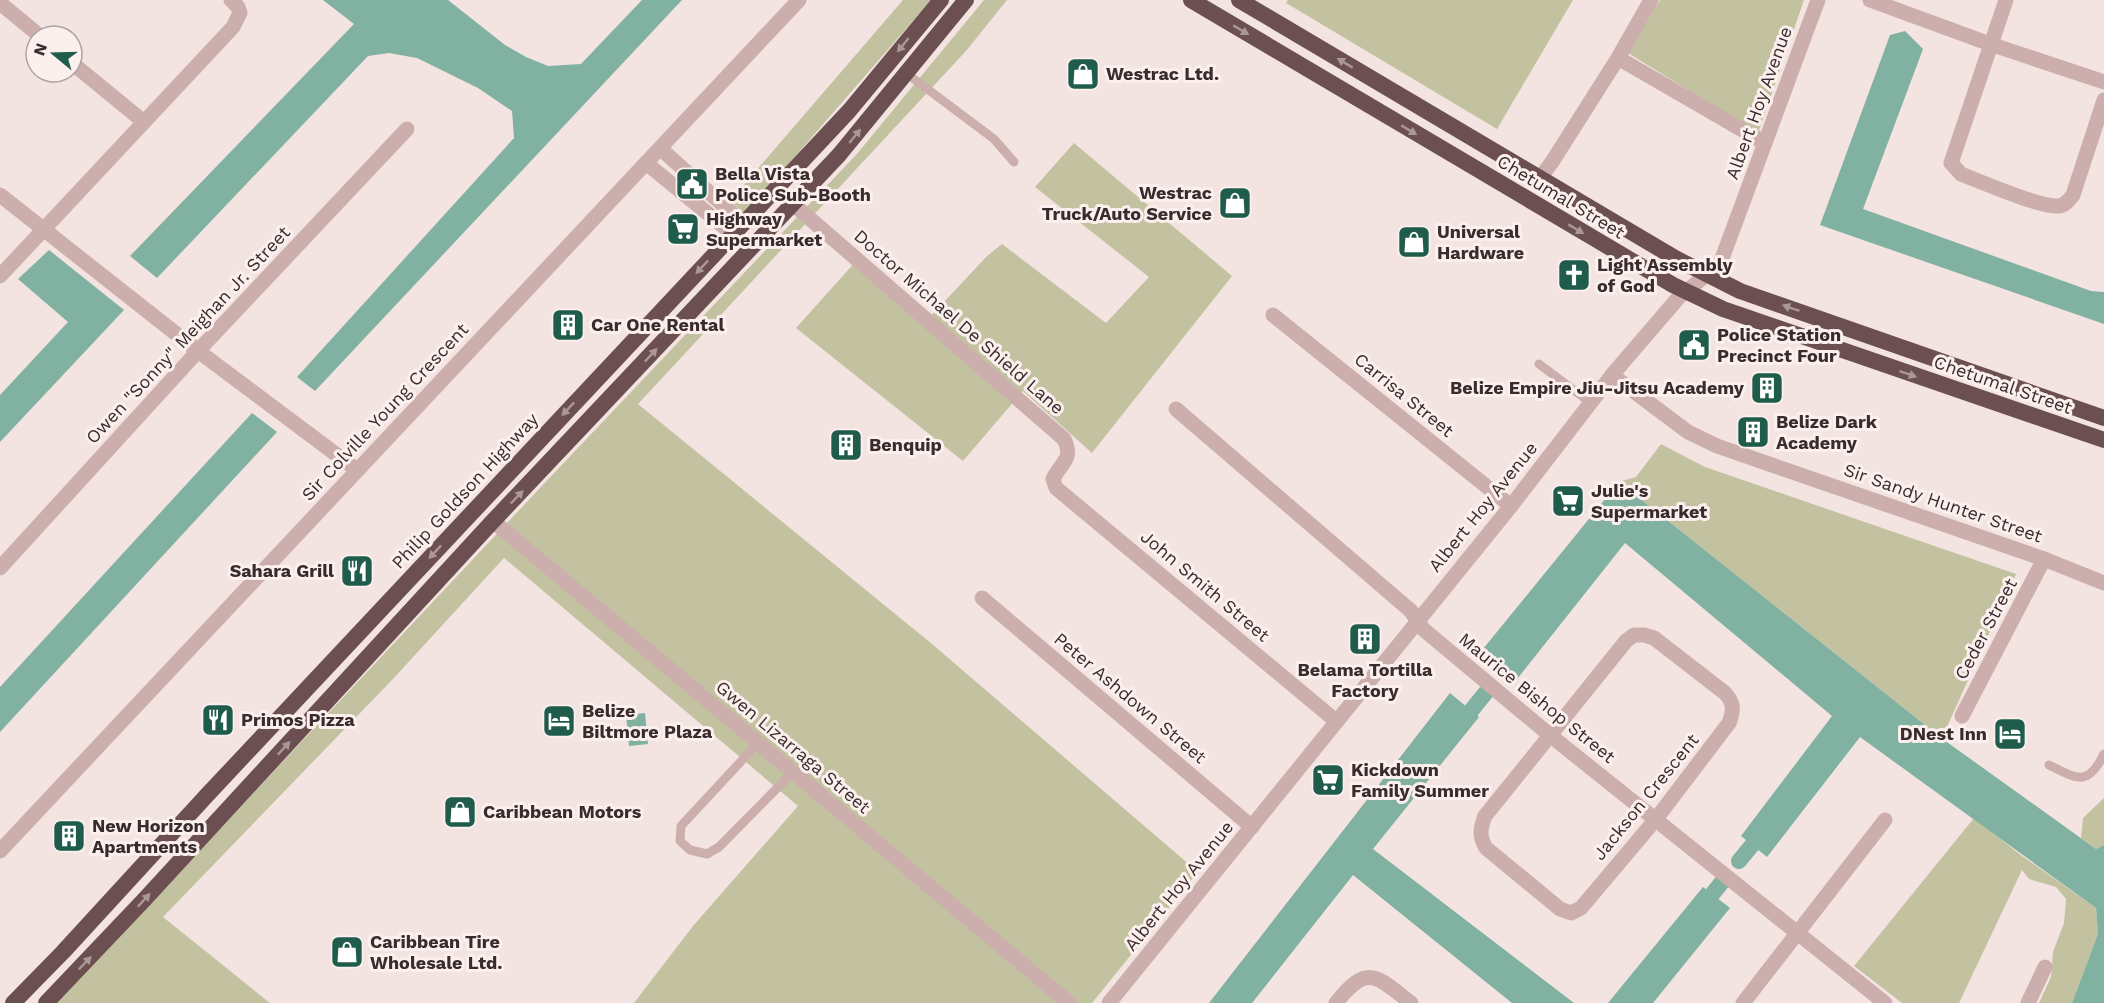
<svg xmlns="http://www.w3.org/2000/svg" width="2104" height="1003" viewBox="0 0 2104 1003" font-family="'Work Sans',sans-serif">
	<rect width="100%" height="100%" fill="#f3e4e1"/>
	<g fill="#c3c2a0">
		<polygon points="903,0 931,0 745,214 730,201"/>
		<polygon points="984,0 1007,0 966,51 638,404 932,644 1198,872 1092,1003 634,1003 693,926 798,806 504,558 392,680 163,917 270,1003 56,1003 539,489 856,155"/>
		<polygon points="1288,0 1573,0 1497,129 1286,3"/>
		<polygon points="1660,0 1804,0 1758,133 1628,53"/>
		<polygon points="1074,143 1232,276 1092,453 1023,391 963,461 796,328 858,259 931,316 987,256 1002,244 1106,323 1149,277 1035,187"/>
		<polygon points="1661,444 1705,467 2016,574 1946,729 1944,740 1619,482 1636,477"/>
		<polygon points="2104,798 2104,845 2096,849 2081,838 2083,818"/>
		<polygon points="1974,818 2022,856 2096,908 2098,934 2072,1003 2039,1003 2051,977 2053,952 2064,923 2066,899 2056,887 2029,879 2022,870 1959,1003 1902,1003 1854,966"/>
	</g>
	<g fill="#80b1a1">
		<polygon points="323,0 448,0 505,45 526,57 548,66 581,64 642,0 682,0 315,391 297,377 514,138 512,111 478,88 417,58 389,53 368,56 157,278 130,256 354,24"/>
		<polygon points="1905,31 1923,49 1863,209 2091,291 2104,292 2104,324 1820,225 1890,35"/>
		<polygon points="49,250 124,310 0,442 0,395 68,322 18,279"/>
		<polygon points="252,413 277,432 0,732 0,687"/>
		<polygon points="1619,482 1944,740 2096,849 2104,845 2104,1003 2072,1003 2098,934 2096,908 1860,737 1767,857 1741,836 1832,716 1625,543 1517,679 1483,649"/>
		<polygon points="1450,693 1479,717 1373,849 1574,1003 1512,1003 1353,875 1252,1003 1209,1003"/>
		<polygon points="645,713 648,744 629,746 626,715"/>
		<polygon points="1703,887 1730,908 1653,1003 1608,1003"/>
	</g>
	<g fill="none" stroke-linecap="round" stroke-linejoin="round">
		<g stroke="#80b1a1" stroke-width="16">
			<polyline points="1458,727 1487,691"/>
			<polyline points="1739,861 1767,827"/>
			<polyline points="1698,912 1722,882"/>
		</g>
		<g stroke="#ccafac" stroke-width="9">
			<polyline points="906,73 994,139 1014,162"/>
			<polyline points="1539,364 1591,403"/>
			<polyline points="758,743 681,826 680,841 690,850 707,854 719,847 793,772"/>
			<path d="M2049 765C2077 779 2088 787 2104 754"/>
		</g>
		<g stroke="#ccafac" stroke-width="15">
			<polyline points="1870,0 1990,44 2104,82"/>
			<path d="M2006 0 1951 163 1961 174C1982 182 2041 208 2059 206 2066 205 2069 200 2073 195L2104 100"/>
			<polyline points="0,3 40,36"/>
			<polyline points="1618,58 1765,143"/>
			<polyline points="72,63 144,122"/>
			<polyline points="661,149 743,223"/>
			<polyline points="646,163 733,234"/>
			<polyline points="1540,178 1552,162 1618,58 1651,0"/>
			<polyline points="0,195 198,351 357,470"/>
			<path d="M793 204 1064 439C1074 460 1061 462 1053 479L1056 488 1336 721"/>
			<polyline points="0,276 233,27 240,13 238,7 231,0"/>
			<polyline points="1273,315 1511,506"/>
			<polyline points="1612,375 1688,432 1717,446 2044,559 2104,583"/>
			<polyline points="1176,409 1411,611 1423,629 1551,736 1885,1003"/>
			<polyline points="493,521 1069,1003"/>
			<polyline points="0,568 198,351 407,129"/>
			<polyline points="982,598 1252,827"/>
			<path d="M1634 635H1644L1654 638 1725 693C1734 703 1734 710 1729 723L1656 819 1581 908 1571 913 1560 909 1486 848C1479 836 1480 829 1485 816L1626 641Z"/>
			<polyline points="1962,716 2044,559"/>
			<polyline points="0,851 799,0"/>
			<path d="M1336 1003C1368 962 1377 977 1411 1003"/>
			<polyline points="1743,1003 1885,820"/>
			<polyline points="2028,1003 2045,967"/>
		</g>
		<polyline stroke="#ccafac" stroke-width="15" points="1109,1003 1511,506 1612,375 1679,297 1720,264 1818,0"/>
		<g stroke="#6c4f50" stroke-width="16">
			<polyline points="1191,0 1673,285 1723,309 2104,440"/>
			<polyline points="1239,0 1675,258 1740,291 2104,418"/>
			<polyline points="13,1003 63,952 208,794 849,111 941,0"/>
			<polyline points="46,1003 143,901 493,521 839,155 966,0"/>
		</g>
	</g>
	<defs><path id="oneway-solid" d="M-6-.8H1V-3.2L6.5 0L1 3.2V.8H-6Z" transform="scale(1.5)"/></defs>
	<g fill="#ac9797">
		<use href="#oneway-solid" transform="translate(1241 30) rotate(31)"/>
		<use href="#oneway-solid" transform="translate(903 45) rotate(129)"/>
		<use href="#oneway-solid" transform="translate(1345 63) rotate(-149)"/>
		<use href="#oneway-solid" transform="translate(1409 130) rotate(31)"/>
		<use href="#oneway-solid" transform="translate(855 136) rotate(-51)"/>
		<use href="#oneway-solid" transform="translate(1576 229) rotate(31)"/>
		<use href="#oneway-solid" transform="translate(702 267) rotate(133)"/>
		<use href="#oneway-solid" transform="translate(1791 308) rotate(-161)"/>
		<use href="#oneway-solid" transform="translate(651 355) rotate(-47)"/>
		<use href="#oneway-solid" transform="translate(1908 374) rotate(19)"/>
		<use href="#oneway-solid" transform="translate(568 409) rotate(133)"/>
		<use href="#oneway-solid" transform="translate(517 497) rotate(-46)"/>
		<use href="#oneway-solid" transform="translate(435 552) rotate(133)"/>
		<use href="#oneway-solid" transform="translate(284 748) rotate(-47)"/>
		<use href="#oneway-solid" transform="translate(144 900) rotate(-47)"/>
		<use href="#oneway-solid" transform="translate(85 963) rotate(-46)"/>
	</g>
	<defs>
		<symbol id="shop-square" viewBox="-11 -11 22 22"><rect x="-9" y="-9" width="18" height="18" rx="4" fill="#205c4b" stroke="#fbf0ee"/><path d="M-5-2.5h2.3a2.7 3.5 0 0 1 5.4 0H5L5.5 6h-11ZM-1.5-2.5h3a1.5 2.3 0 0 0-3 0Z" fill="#fff"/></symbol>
		<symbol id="civic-square" viewBox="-11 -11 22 22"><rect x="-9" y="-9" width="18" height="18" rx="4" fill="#205c4b" stroke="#fbf0ee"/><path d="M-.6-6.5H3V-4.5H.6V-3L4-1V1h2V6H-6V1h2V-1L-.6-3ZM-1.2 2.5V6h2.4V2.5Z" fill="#fff"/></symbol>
		<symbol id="supermarket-square" viewBox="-11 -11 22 22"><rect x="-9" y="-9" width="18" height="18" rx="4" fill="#205c4b" stroke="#fbf0ee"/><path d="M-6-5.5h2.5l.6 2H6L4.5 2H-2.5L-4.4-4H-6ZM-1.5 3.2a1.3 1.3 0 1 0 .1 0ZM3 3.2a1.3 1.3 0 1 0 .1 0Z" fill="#fff"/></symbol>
		<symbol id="church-square" viewBox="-11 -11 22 22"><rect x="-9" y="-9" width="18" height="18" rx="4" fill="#205c4b" stroke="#fbf0ee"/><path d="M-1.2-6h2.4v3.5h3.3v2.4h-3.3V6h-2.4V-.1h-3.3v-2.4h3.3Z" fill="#fff"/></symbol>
		<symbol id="building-square" viewBox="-11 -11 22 22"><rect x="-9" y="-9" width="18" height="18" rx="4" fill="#205c4b" stroke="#fbf0ee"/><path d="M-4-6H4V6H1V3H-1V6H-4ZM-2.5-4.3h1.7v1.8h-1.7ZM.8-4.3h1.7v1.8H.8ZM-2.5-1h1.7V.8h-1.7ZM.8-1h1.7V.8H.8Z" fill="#fff"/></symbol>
		<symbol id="restaurant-square" viewBox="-11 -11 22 22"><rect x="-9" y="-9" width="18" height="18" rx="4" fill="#205c4b" stroke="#fbf0ee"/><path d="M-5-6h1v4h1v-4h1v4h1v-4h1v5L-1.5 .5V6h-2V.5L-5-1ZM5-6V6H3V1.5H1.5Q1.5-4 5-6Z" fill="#fff"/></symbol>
		<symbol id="hotel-square" viewBox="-11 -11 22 22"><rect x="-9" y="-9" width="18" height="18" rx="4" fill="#205c4b" stroke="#fbf0ee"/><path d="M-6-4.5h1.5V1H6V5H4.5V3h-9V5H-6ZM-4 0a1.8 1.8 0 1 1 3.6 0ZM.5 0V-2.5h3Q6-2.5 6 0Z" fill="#fff"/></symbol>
	</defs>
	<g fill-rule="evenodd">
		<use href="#shop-square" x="1064" y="55" width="38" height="38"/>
		<use href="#civic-square" x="673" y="165" width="38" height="38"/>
		<use href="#shop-square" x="1216" y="184" width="38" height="38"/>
		<use href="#supermarket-square" x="664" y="210" width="38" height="38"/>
		<use href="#shop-square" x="1395" y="223" width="38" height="38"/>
		<use href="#church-square" x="1555" y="256" width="38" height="38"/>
		<use href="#building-square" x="549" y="306" width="38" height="38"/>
		<use href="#civic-square" x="1675" y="326" width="38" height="38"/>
		<use href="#building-square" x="1748" y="369" width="38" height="38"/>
		<use href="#building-square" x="1734" y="413" width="38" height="38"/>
		<use href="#building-square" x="827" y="426" width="38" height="38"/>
		<use href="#supermarket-square" x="1549" y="482" width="38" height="38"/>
		<use href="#restaurant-square" x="338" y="552" width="38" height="38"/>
		<use href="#building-square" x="1346" y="620" width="38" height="38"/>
		<use href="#restaurant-square" x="199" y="701" width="38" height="38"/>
		<use href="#hotel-square" x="540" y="702" width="38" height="38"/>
		<use href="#hotel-square" x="1991" y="715" width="38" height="38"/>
		<use href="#supermarket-square" x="1309" y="761" width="38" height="38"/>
		<use href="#shop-square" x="441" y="793" width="38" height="38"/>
		<use href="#building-square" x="50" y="817" width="38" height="38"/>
		<use href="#shop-square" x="328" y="933" width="38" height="38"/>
	</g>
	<g text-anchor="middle" stroke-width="6" stroke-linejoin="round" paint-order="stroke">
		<g font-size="18" font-weight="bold" fill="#3a2b2c" stroke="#fbf0ee" text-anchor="start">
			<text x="1106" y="80">Westrac Ltd.</text>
			<text x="715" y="180">Bella Vista<tspan x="715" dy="21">Police Sub-Booth</tspan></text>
			<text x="1212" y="199" text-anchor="end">Westrac<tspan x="1212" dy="21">Truck/Auto Service</tspan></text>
			<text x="706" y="225">Highway<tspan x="706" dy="21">Supermarket</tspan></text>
			<text x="1437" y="238">Universal<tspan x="1437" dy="21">Hardware</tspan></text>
			<text x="1597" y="271">Light Assembly<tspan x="1597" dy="21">of God</tspan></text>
			<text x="591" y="331">Car One Rental</text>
			<text x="1717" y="341">Police Station<tspan x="1717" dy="21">Precinct Four</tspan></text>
			<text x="1744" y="394" text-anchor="end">Belize Empire Jiu-Jitsu Academy</text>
			<text x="1776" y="428">Belize Dark<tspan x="1776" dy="21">Academy</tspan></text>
			<text x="869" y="451">Benquip</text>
			<text x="1591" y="497">Julie's<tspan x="1591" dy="21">Supermarket</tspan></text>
			<text x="334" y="577" text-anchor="end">Sahara Grill</text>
			<text x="1365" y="676" text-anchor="middle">Belama Tortilla<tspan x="1365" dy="21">Factory</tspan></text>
			<text x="582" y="717">Belize<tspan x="582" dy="21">Biltmore Plaza</tspan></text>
			<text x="241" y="726">Primos Pizza</text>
			<text x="1987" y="740" text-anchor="end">DNest Inn</text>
			<text x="1351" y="776">Kickdown<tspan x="1351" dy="21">Family Summer</tspan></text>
			<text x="483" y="818">Caribbean Motors</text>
			<text x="92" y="832">New Horizon<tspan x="92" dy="21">Apartments</tspan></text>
			<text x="370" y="948">Caribbean Tire<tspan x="370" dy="21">Wholesale Ltd.</tspan></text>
		</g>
		<g font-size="18" fill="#3a2b2c" stroke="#fbf0ee">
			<text transform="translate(1759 103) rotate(-70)" y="6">Albert Hoy Avenue</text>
			<text transform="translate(1561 197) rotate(31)" y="6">Chetumal Street</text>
			<text transform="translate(959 322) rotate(41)" y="6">Doctor Michael De Shield Lane</text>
			<text transform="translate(188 335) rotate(-47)" y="6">Owen "Sonny" Meighan Jr. Street</text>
			<text transform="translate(2003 385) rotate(19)" y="6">Chetumal Street</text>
			<text transform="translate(1404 395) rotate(39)" y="6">Carrisa Street</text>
			<text transform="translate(385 412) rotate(-47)" y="6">Sir Colville Young Crescent</text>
			<text transform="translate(465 491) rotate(-47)" y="6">Philip Goldson Highway</text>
			<text transform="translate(1943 503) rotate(19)" y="6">Sir Sandy Hunter Street</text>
			<text transform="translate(1483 507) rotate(-51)" y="6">Albert Hoy Avenue</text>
			<text transform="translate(1205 586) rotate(40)" y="6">John Smith Street</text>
			<text transform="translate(1986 629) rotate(-62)" y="6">Ceder Street</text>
			<text transform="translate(1130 698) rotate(40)" y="6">Peter Ashdown Street</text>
			<text transform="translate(1537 698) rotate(39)" y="6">Maurice Bishop Street</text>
			<text transform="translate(793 747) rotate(40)" y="6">Gwen Lizarraga Street</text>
			<text transform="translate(1646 797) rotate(-51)" y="6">Jackson Crescent</text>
			<text transform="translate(1179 886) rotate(-51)" y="6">Albert Hoy Avenue</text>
		</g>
	</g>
	<g transform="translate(54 54) rotate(289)"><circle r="28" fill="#fbf0ee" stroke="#aea1a0" stroke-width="1.5"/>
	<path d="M0-4.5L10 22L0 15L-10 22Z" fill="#205c4b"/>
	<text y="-9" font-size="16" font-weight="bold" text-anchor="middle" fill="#3a2b2c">N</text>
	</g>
</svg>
